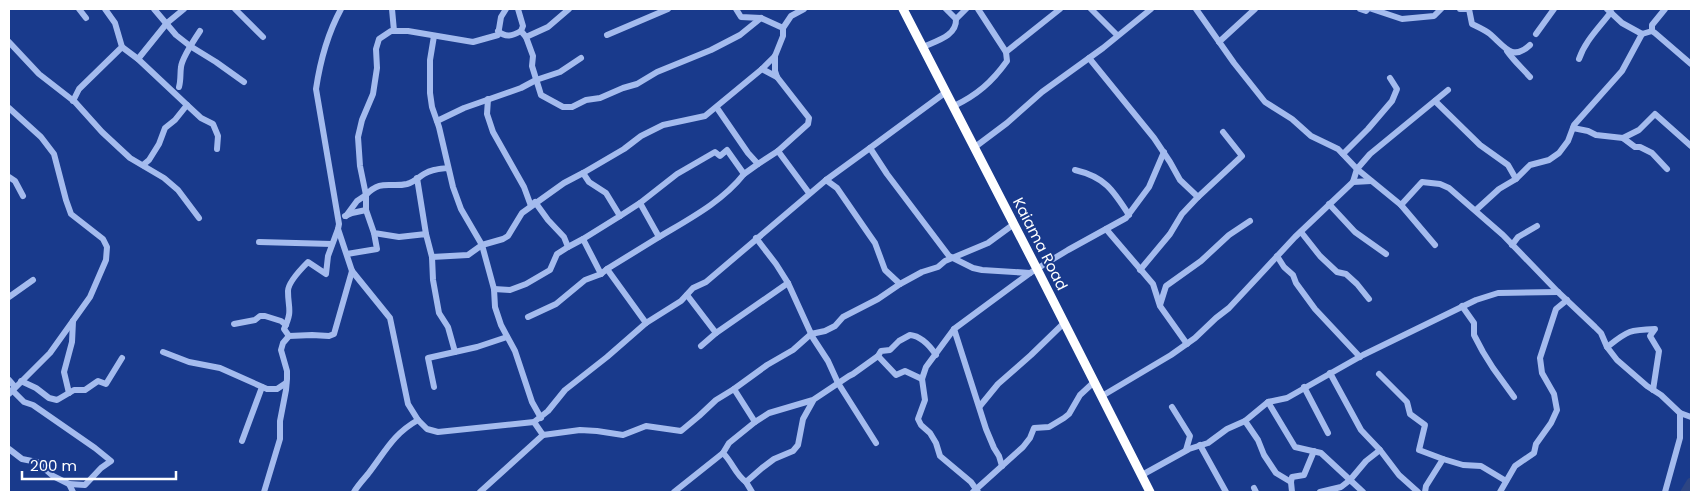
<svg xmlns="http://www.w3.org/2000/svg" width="1700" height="501" viewBox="0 0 1700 501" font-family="Poppins,sans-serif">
	<rect width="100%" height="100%" fill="#193a8c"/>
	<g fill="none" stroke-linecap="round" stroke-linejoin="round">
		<polyline stroke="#2d4583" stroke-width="9" points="1685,492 1691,482"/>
		<g stroke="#a4bbee" stroke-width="6">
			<polyline points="79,9 86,18"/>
			<polyline points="154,9 176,35 190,46 216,62 244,82"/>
			<polyline points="235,9 263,37"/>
			<path d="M341 9C328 33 320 62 316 89L339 224 338 229 352 271 390 318 408 404 418 420 427 429 438 432 534 422 548 411 565 390 607 357 646 323 681 301 693 288 706 282 826 180 870 148 887 174 949 256 973 268 982 270 1030 273"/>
			<polyline points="392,9 394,31"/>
			<polyline points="518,9 523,26 521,31 526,37 533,56 532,66 541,95 563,107 572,107 586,100 600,98 623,88 637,84 657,72 711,50 740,35 761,18"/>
			<polyline points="736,9 741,17 761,18 783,28"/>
			<polyline points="946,9 956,19 966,9"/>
			<polyline points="1091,9 1117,35"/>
			<polyline points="1196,9 1234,63 1265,102 1292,119 1311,136 1338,149 1357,169 1401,205 1422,182 1440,184 1449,188 1503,235 1558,292 1595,327 1601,333 1607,347 1617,360 1647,386 1661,395 1680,413 1680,438 1665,492"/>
			<polyline points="1360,9 1366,11 1368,9"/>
			<polyline points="1372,9 1402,19 1434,16 1441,9"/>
			<path d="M1460 9H1469L1472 24C1478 27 1485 30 1490 34 1504 46 1512 62 1530 45"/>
			<polyline points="1607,9 1622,23 1642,34 1652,31 1655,33 1691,64"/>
			<path d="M498 31C506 38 512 36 521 31"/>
			<polyline points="1652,31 1652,25 1665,9"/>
			<polyline points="1536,34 1554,9"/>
			<polyline points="607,35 668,9"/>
			<polyline points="434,36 430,60 430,93 432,107 439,127 453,187 461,209 482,245 494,289 495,307 501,325 515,351 532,402 541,418"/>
			<polyline points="526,37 548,27 569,9"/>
			<polyline points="9,42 39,74 75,102 102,132 130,158 164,178 178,190 199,218"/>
			<polyline points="1219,42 1255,9"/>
			<polyline points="122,47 138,59 187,105 175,120 165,128 159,144 149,160 143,165"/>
			<path d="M923 47C936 41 957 36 956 19"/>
			<path d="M1507 51C1514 61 1522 68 1530 77"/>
			<polyline points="1006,52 1060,9"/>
			<polyline points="775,56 775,71 777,77"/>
			<polyline points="1089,58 1154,138 1170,162 1180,180 1198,197 1242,156 1223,132"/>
			<polyline points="138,59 167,23 184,9"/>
			<path d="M1579 59C1585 41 1599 28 1611 12"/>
			<path d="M179 87C181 80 180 74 181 67 182 58 194 40 200 31"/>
			<polyline points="488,99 487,114 493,132 524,187 531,206"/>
			<polyline points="73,101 79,89 122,47 115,23 105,9"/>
			<polyline points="1435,101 1480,145 1508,165 1516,179"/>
			<polyline points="187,105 201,118 213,124 218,136 217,149"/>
			<path d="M954 106C977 95 992 82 1007 61L1006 52 978 9"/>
			<polyline points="9,108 41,137 54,154 66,200 71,214 103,239 107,247 106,260 90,297 50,353 9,394"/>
			<polyline points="717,108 748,153 758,164 778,151 808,124 809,118 777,77 762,69"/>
			<polyline points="437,121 464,108 521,88 536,80 560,72 581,58"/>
			<polyline points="1573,128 1588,131 1596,135 1623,138 1635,147 1640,147 1652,153 1667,169"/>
			<polyline points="1623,138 1639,130 1655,114 1691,146"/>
			<polyline points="975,147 1007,123 1042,92 1103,48 1151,9"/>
			<polyline points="870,148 946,92"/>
			<polyline points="778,151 809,193"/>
			<polyline points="1343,154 1368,129 1392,101 1397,89 1390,78"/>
			<path d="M448 168C439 169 432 169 424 174 419 177 414 182 407 184 390 188 381 179 366 195L360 166 358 137 362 120 373 94 377 68 376 49 379 39 391 31H408L473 42 498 35 501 17 506 9"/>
			<path d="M1075 170C1105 177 1113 190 1129 215"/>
			<polyline points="583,173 589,182 606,193 620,216 583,239"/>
			<polyline points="9,177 15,181 23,196"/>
			<polyline points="417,178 426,234"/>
			<polyline points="826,180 837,188 868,233 875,243 885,270 900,284 922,272 938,267 945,261 988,243 1014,224"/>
			<polyline points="1353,182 1371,181"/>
			<polyline points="535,202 548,220 564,237 568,247 583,239 601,274 607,269 646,323"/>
			<polyline points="640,203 677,174 715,152 720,156 727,150 744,174 758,164"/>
			<polyline points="1329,204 1355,232 1386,254"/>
			<polyline points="1401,205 1435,245"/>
			<polyline points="1476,210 1499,189 1516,179 1530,165 1549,160 1559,153 1568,141 1574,125 1622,71 1642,34"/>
			<polyline points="345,216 352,213 366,210"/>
			<polyline points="346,216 357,201 366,195 366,210 374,233 399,237 426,234 432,257 468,255 482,245 503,239 508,236 522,213 564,183 583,173 624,149 641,136 663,125 705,116 762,69 775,56 783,36 783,28 791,16 804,9"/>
			<polyline points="1106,229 1153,284 1160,306 1187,344"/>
			<polyline points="1301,232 1320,256 1337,272 1346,274 1357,284 1369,299"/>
			<path d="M659 237C689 219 722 202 744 174"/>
			<polyline points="756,238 776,264 788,283 813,338 828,361 838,383 876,443"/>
			<polyline points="259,242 332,244"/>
			<polyline points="1512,245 1518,237 1537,226"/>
			<polyline points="347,254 377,249 374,233"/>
			<polyline points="1277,256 1284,267 1293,275 1296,283 1315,309 1360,357"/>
			<polyline points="432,257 433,280 439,313 448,327 455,352"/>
			<polyline points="607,269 659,237 640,203 620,216"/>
			<polyline points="1140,270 1170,234 1182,214 1198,197"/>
			<polyline points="494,289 510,290 526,284 550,270 557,254 568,247"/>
			<polyline points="687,295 716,333 788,283"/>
			<polyline points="9,297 33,280"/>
			<polyline points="1160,305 1166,286 1201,261 1229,235 1250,221"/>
			<polyline points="1462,306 1474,323 1474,335 1483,352 1493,368 1514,397"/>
			<polyline points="528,317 556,304 585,280 601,274"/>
			<polyline points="234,324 255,320 260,316 265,316 281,321 286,325"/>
			<polyline points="954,329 986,429 994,448 999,456 1002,466"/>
			<path d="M289 336 284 329C293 310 288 309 288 291 288 282 302 268 308 262L326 274 328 256 338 229"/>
			<polyline points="701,346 716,333"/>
			<path d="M1607 347C1628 331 1628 330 1655 329L1650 336 1659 351 1653 390"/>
			<polyline points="163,352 189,362 220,368 267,389 277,389 286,383"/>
			<path d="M878 356 881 351 890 350 899 341 910 335C921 336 930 346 936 355"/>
			<polyline points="1330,373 1361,430 1380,450 1399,475 1418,492"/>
			<polyline points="1379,374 1407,402 1410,414 1425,425 1419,450 1443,459"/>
			<polyline points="922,379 925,400 918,419 921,425 930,433 936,443 940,456 971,482 978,492"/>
			<polyline points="9,380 15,387"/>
			<polyline points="21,381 36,388 49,398 57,400 74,390 85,390 98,381 106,384 122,358"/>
			<polyline points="434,387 428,358 477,347 507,337"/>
			<polyline points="1304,387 1328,433"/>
			<polyline points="734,389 767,365 793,350 811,334 825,331 835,326 843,317 878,299 900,284"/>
			<polyline points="12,390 24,402 33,405 95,448 111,461 101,468 85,485 69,484"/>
			<polyline points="69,393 64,372 72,342 73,321"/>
			<polyline points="1102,396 1171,355 1195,338 1216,318 1229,308 1295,237 1353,182 1357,169 1370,154 1448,90"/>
			<polyline points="1268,402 1295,447 1321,453 1363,492"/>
			<polyline points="980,406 998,384 1031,355 1064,323"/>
			<polyline points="1172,407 1190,436 1186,450"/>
			<polyline points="1680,413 1691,417"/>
			<polyline points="1245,421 1258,440 1264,455 1276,473 1291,482 1292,492"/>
			<polyline points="534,422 543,435 580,430 597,431 623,435 646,426 681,431 699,416 716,400 734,389 755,422 769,413 813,400 849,376 853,374 878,356 896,375 905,371 922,379 926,367 954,329 1030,273 1068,250 1126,218 1149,187 1164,152"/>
			<path d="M755 422 729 443 723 453C733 463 735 474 746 482L762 468 774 459 793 451 798 445 803 419 813 401"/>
			<polyline points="242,441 262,387"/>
			<polyline points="1200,445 1226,492"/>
			<polyline points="9,449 22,459 37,462 53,476 69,484 73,492"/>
			<polyline points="1142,475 1189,449 1208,443 1227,429 1245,421 1268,402 1287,398 1363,355 1476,300 1498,293 1558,292"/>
			<polyline points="746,482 752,492"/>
			<polyline points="1291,482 1292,477 1304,475 1314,451"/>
			<polyline points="1254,488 1256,492"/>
			<polyline points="264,492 280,439 280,421 286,390 287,379 287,371 281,350 283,343 289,336 312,335 329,336 334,334 352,271"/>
			<path d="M354 492C358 485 363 480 368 474 385 452 393 434 418 420"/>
			<polyline points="480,492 543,435"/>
			<polyline points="674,492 723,453"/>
			<polyline points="973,492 1023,447 1030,438 1034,428 1049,427 1064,418 1069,414 1080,395 1094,382"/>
			<polyline points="1320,492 1341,487 1350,480 1366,461 1380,450"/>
			<polyline points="1425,492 1426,486 1443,459 1463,465 1481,466 1506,481"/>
			<polyline points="1500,492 1515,466 1534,453 1536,444 1551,423 1557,410 1554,394 1542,373 1540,358 1556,309 1567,300"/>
		</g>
		<polyline stroke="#fff" stroke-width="9" points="903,9 1037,269 1150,492"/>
	</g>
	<g text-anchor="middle" stroke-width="4" stroke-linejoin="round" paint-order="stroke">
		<g font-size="15" fill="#fff" stroke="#193a8c">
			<text transform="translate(1040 244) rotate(63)" y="5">Kaiama Road</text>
		</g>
	</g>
	<rect width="1700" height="501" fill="none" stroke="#ffffff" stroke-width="20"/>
	<path d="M22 471v8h154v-8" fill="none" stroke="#ffffff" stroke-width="2.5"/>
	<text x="30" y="471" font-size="15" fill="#ffffff" stroke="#193a8c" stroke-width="4" paint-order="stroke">200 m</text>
</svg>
